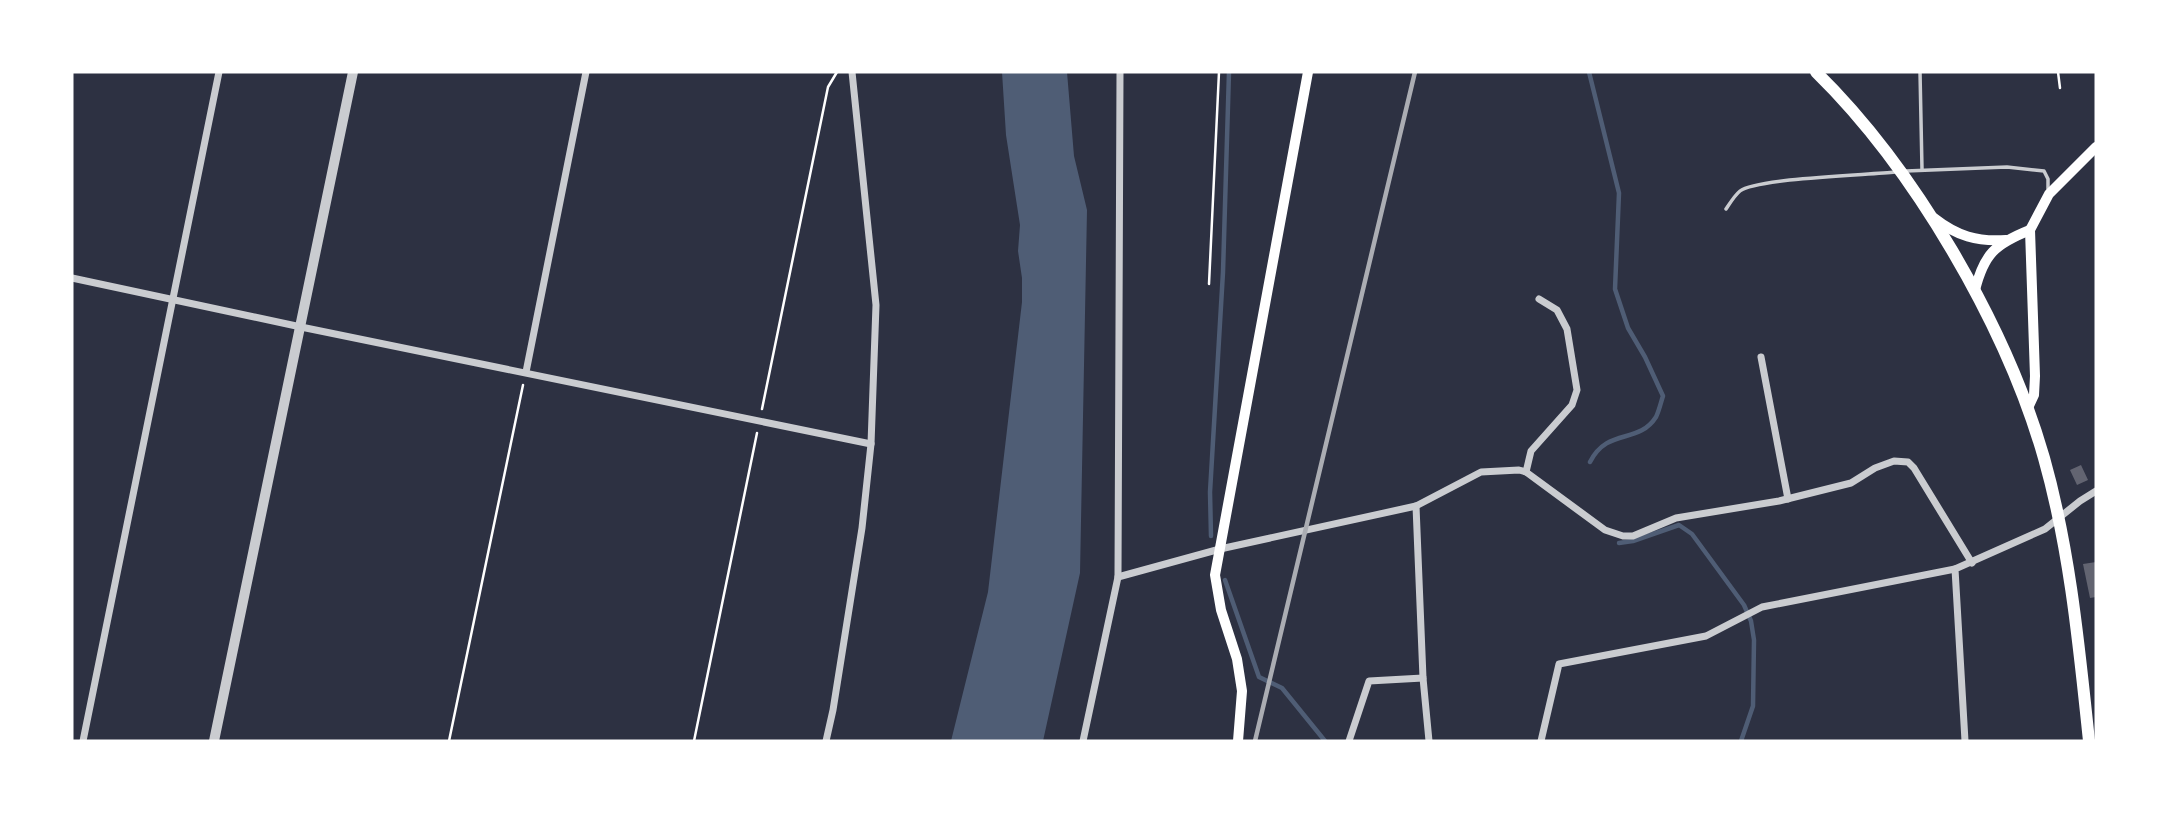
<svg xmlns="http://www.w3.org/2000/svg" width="2168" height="813" viewBox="0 0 2168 813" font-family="'Source Serif 4',serif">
	<rect width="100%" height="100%" fill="#2d3142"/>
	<polygon fill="#4f5d75" points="1002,72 1067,72 1074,156 1087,210 1080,573 1043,741 951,741 988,592 1022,302 1022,278 1018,251 1020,225 1006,135"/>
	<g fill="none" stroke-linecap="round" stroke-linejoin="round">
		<g stroke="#4f5d75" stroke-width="4.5">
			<path d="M1589 72 1619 193 1615 289 1628 328 1645 357 1663 396C1661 402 1659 411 1656 417 1638 445 1608 427 1590 462"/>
			<polyline points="1211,536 1210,492 1223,272 1229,72"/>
			<polyline points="1619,543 1633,541 1679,525 1692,534 1744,605 1751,621 1754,640 1753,706 1741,741"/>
			<polyline points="1225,580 1259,677 1282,688 1325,741"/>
		</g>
	</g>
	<g fill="#626471">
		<polygon points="2081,465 2088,480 2077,485 2070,470"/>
		<polygon points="2096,562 2096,597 2090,598 2083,564"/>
	</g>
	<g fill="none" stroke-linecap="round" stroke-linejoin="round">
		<g stroke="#fff" stroke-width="2.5">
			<polyline points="2058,72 2060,88"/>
			<polyline points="1209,284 1219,72"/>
			<polyline points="762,409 828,87 837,72"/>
			<polyline points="449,741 523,385"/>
			<polyline points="694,741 757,433"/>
		</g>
		<g stroke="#caccd0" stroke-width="3.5">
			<polyline points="1920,72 1922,169"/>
			<polyline points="1906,171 2007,167 2044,171 2048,179 2048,189"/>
			<path d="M1726 209C1730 203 1735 195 1740 191 1757 178 1868 175 1895 172"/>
		</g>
		<g stroke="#caccd0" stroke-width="7">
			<polyline points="72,278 301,327 871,444"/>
			<polyline points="1761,357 1788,499"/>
			<polyline points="526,372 586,72"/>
			<polyline points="1526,472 1531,451 1572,405 1577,390 1567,329 1557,310 1539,299"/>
			<polyline points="1416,506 1423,678 1429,741"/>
			<polyline points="1118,577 1220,549 1416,506 1481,472 1519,470 1526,472 1605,530 1623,536 1633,536 1676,518 1779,501 1851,483 1875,468 1894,461 1908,462 1914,468 1972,563"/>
			<polyline points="83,741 219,72"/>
			<polyline points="826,741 833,710 862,528 871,444 876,305 852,72"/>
			<polyline points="1083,741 1118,577 1120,72"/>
			<polyline points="1349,741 1369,681 1423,678"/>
			<polyline points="1541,741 1559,664 1706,636 1762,607 1955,569"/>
			<polyline points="1965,741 1955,569 2045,529 2080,501 2096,491"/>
		</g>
		<polyline stroke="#caccd0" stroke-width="10" points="214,741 353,72"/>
		<g stroke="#fff" stroke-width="10">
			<path d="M1934 218C1957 236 1977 242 2006 240"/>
			<path d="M1975 290C1984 254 1995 244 2030 230"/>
			<polyline points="2028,408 2034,395 2035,376 2030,230 2049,194 2096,147"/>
			<polyline points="1238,741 1242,691 1237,659 1221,610 1215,575 1308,72"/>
		</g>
		<path stroke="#fff" stroke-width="12" d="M1816 72C1914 168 2006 325 2044 458 2070 550 2079 646 2089 741"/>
		<polyline stroke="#abadb3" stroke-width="4.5" points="1255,741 1415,72"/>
	</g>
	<rect width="2168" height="813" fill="none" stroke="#ffffff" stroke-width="147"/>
</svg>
